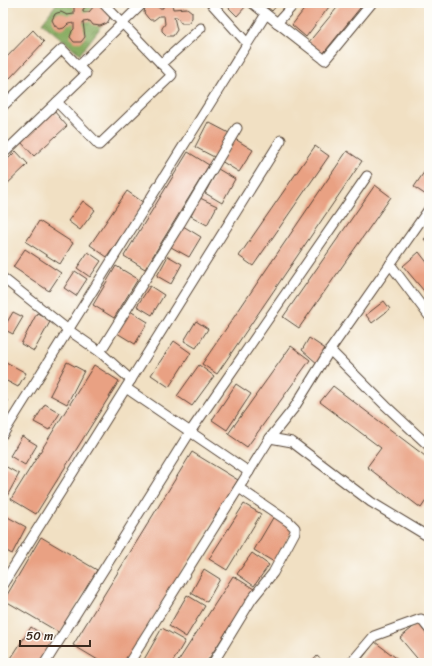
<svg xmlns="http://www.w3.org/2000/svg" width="432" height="666" viewBox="0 0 432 666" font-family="Sriracha,sans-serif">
	<defs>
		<pattern id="forest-crowns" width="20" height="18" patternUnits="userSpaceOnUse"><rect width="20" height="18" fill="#88ac62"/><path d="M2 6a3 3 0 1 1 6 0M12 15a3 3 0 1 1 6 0" fill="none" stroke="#708c50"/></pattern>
	</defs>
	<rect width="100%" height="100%" fill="#fdfcf7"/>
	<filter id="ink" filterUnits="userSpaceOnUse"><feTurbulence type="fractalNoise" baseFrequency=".025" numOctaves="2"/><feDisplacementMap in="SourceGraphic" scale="8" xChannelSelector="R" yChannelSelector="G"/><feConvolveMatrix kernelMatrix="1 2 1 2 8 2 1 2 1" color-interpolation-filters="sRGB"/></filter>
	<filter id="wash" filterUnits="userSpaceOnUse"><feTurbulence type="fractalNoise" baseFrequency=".012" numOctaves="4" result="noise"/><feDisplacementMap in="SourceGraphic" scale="16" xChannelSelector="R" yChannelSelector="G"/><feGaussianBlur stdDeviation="0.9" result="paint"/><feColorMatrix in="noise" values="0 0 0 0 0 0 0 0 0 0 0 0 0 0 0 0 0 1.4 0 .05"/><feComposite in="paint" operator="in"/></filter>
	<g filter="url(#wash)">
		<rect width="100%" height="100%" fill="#f1e0c3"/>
		<polygon fill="url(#forest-crowns)" stroke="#626b40" points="57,3 88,3 107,19 80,54 42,23"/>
		<g id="blocks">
			<g fill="#e9a183">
				<polygon points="72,3 88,3 86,7 83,9 83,12 89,12 94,6 101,5 110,16 109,20 107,23 100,26 93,25 90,21 83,22 85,37 81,42 74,42 70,37 72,31 74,29 74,23 68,24 64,28 60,29 55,26 52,20 55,14 57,13 61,12 67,15 74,14 74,7"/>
				<polygon points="163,3 172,3 173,9 187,8 192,12 192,18 188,23 181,23 177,17 174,17 177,30 173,36 167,36 162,31 162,28 165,24 164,16 159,16 154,20 150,20 148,18 144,13 145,7 148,5 154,4 159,8 163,8"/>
				<polygon points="232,3 245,3 247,5 237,16 228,7"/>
				<polygon points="262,3 279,3 272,11"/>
				<polygon points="309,3 332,3 306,37 292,25"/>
				<polygon points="341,3 364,3 322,55 308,43"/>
				<polygon points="33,30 44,42 10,78 3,71 3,61"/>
				<polygon points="54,111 67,126 34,156 20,141"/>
				<polygon points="208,122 229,133 216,158 195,147"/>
				<polygon points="235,139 253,150 239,172 221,161"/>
				<polygon points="315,146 329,156 253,266 239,256"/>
				<polygon points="16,151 28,164 3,188 3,164"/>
				<polygon points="347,151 362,161 217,374 202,364"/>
				<polygon points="188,152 209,165 145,269 124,256"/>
				<polygon points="429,165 429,197 414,187"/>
				<polygon points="218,169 235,179 222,203 205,193"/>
				<polygon points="375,185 391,197 299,328 283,317"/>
				<polygon points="127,191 144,203 107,257 90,245"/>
				<polygon points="200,198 217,206 207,225 191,216"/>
				<polygon points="83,201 95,210 80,230 68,221"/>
				<polygon points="39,221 73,243 60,264 26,242"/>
				<polygon points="183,226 201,237 189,257 171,247"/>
				<polygon points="429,235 429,245 424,239"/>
				<polygon points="25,249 61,273 49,291 13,267"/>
				<polygon points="88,252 101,261 90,277 77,268"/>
				<polygon points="419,252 429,265 429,297 403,266"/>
				<polygon points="168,256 182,264 171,284 157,276"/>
				<polygon points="116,266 138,279 114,318 93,305"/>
				<polygon points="75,271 87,279 76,296 64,288"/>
				<polygon points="150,286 164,295 152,315 137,306"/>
				<polygon points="384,301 390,309 372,323 366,315"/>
				<polygon points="130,311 148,322 135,344 117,333"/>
				<polygon points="13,312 23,317 13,334 3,329"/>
				<polygon points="37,313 51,320 34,351 21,344"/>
				<polygon points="196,321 208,329 196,348 184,341"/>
				<polygon points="309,338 327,350 318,364 302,350"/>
				<polygon points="174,341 191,353 169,387 151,375"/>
				<polygon points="291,346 310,360 247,447 228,434"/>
				<polygon points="6,362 26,373 18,387 3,379 3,367"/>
				<polygon points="67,362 84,371 67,404 50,395"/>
				<polygon points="94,365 119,381 36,514 11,499"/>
				<polygon points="199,365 214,376 192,406 177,396"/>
				<polygon points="236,384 251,394 227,430 212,420"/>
				<polygon points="333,386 429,459 429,496 421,508 367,467 381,448 320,402"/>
				<polygon points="3,398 8,401 3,409"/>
				<polygon points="45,404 60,413 49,430 34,422"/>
				<polygon points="22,436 37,445 25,465 10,456"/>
				<polygon points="192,452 238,480 125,663 103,663 73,645"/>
				<polygon points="3,465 19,474 7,496 3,493"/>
				<polygon points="244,504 261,514 227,570 209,559"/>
				<polygon points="4,515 26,527 12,554 3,549"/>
				<polygon points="274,516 294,528 274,562 254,550"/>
				<polygon points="41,537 97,570 60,633 4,600"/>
				<polygon points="252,553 269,565 254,586 237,574"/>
				<polygon points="204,569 220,579 207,602 191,593"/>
				<polygon points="233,576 254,589 206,663 177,663"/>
				<polygon points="187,595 205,606 186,637 169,626"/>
				<polygon points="418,623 429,637 429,663 421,663 400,638"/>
				<polygon points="31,627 55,643 42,663 8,663"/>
				<polygon points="162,628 185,641 172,663 142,663"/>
				<polygon points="375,642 399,660 397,663 364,663 361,660"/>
				<polygon points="317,656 325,663 311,663"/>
			</g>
		</g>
	</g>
	<g filter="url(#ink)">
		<use href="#blocks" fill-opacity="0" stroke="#564537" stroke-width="1"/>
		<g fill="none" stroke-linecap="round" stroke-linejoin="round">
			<defs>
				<g id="minor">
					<polyline points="211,3 247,43"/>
					<polyline points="252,3 325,60 372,3"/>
					<polyline points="277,23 295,3"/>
					<polyline points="161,64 201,28"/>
					<polyline points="79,66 143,3"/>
					<polyline points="57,102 99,145 172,75 103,3"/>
					<polyline points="3,106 62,49 86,74 3,154"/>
					<polyline points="390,264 429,316"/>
					<polyline points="3,278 67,329 100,352 131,380"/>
					<polyline points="330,350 386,406 429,446"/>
					<polyline points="100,352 181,222 237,128"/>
					<polyline points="126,388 249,472"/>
					<polyline points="3,434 266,14"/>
					<polyline points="270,438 292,442 371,502 429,537"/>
					<polyline points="3,584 281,140"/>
					<polyline points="45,663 190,432 367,176"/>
					<polyline points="129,663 270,438 294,408 330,350 429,209"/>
					<polyline points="213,663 252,599 273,573 295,532 295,528 289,522 239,488"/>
					<polyline points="351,663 374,636 421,619 429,629"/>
				</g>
			</defs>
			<use href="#minor" stroke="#564537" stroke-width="11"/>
			<use href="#minor" stroke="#fff" stroke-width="9"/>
		</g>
	</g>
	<rect width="432" height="666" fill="none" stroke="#fdfcf7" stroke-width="16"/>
	<path d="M20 640v6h70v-6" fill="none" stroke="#3b2a1e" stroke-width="2"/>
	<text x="26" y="640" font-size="12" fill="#3b2a1e" stroke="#fdfcf7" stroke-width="3" paint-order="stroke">50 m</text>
</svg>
